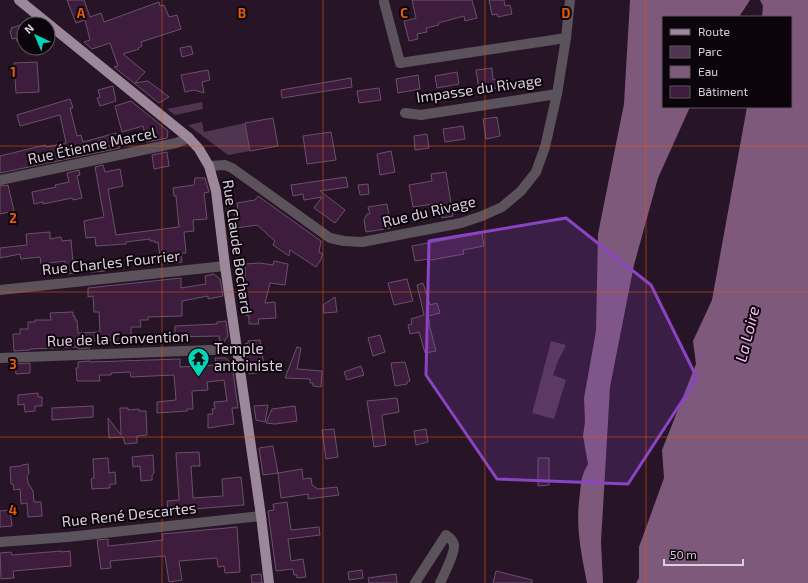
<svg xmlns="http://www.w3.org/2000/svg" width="808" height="583" viewBox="0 0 808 583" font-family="'Exo 2',sans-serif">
	<rect width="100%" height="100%" fill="#271427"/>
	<g fill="#513550">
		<polygon points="202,102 203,109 175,115 167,109"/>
		<polygon points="202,122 204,132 245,123 250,151 228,155 188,125"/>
		<polygon points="551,341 566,345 558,361 553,375 566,380 554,419 532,413"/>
	</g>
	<g fill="#7e597c">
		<path d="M630 0H750L739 17H663V107H690L658 178 634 265 610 387 601 542 603 583H587C581 551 575 526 580 493 581 481 582 474 588 464L583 436 585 422 584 398 596 331 598 234 624 104Z"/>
		<polygon points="760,0 808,0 808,583 636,583 639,578 639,547 664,478 662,450 696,364 693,341 712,300 747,107 791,107 791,17 762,17 763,6"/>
	</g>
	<g fill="#3d1c3d" stroke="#695268">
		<polygon points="67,0 84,0 90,17 101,13 104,22 159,2 160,6 164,5 169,17 177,15 181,29 141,42 142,46 138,48 139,49 123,54 145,72 135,83 148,81 169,97 159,103 114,67 118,66 110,43 92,49 84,42 90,40 85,20 76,23"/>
		<polygon points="412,0 472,0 477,18 465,21 464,16 438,23 439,25 426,28 427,32 417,34 418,39 409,41 404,21 416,18"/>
		<polygon points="489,0 504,0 505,6 510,5 512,14 498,17 497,14 492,15"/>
		<polygon points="24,24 24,39 17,41 16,38 12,39 10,31 12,30 11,28"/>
		<polygon points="191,46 193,54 182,57 180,48"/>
		<polygon points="37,62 39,92 16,93 14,63"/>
		<polygon points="492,68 493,80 495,79 497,88 479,91 476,70"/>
		<polygon points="208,70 210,80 202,82 204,93 194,90 185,92 181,75"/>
		<polygon points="457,72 459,84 437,88 435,76"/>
		<polygon points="418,75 420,89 398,93 396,79"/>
		<polygon points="351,78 352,87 282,98 281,90"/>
		<polygon points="113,86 116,101 100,106 97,98 100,97 98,90"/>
		<polygon points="379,88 381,100 359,103 357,91"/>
		<polygon points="70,99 73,108 70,108 77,136 81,135 83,142 116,133 120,148 0,173 0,156 45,145 46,147 66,143 60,115 20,126 17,115"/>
		<polygon points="131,101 168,131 167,138 147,142 143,126 122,132 115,106"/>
		<polygon points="497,117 500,136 486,139 483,119"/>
		<polygon points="273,118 278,146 250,151 245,123"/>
		<polygon points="463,126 465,139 445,142 443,129"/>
		<polygon points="331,132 336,160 307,164 303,136"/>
		<polygon points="427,134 429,148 415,150 414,136"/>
		<polygon points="391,151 395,172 380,175 377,154"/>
		<polygon points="167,152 169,166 154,169 152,155"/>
		<polygon points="103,165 105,172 120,169 123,186 108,189 116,235 179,227 176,196 174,196 173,188 194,185 195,178 205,178 209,192 204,193 207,219 193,220 194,231 184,232 186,253 181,253 182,262 161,264 158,242 155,243 155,241 150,241 150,239 126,242 126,244 96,246 95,237 86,238 84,221 104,217 95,167"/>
		<polygon points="79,170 80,175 77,176 82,198 73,200 72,198 43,204 43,202 34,204 32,192 56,187 55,185 69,182 67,173"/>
		<polygon points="446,172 453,216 442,218 439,203 413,207 409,185 432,181 431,174"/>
		<polygon points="346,177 348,187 320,191 345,210 335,223 314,208 322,197 304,200 303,194 293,196 291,185"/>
		<polygon points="368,184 369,194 360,195 358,185"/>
		<polygon points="8,185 14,211 0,214 0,186"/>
		<polygon points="258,196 321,241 319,252 323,254 321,257 322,258 316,267 290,250 289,256 273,245 275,241 257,225 236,228 234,211 238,211 237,203 255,200"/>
		<polygon points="387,204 391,228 366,232 364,220 367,214 370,214 368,207"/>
		<polygon points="50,232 50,239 61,237 62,241 71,240 74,273 67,274 65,261 41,264 40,257 21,259 20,254 0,258 0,248 27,245 26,234"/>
		<polygon points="482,233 484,246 463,250 464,254 431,260 429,259 415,261 412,246"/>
		<polygon points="104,261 105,271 91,272 90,263"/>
		<polygon points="274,261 288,264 285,285 270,283 265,303 275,302 276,318 258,319 259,324 249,324 249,315 246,316 245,264 260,263 273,265"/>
		<polygon points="214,274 220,279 223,296 208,299 208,296 182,301 182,316 148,317 148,320 140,320 141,327 131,327 131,342 117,343 117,340 90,341 90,348 78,349 78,347 30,349 30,350 14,351 13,334 20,334 20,329 28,329 28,322 35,322 35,320 51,320 50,313 73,312 73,316 75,316 75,320 77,320 78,333 100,332 99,312 94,312 93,296 88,297 88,288 181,278 181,288 206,284 205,276"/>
		<polygon points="407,279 413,301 394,305 388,283"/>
		<polygon points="423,283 430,305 437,303 440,313 428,316 430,323 429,324 436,351 425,353 419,332 410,334 408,325 412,324 411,319 424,315 417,285"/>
		<polygon points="335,297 337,312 324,313 323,305"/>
		<polygon points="226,321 228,336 223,343 220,343 219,336 175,337 175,326 217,324 217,322"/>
		<polygon points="380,335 385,352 373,356 368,338"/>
		<polygon points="260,340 264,366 262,366 262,372 249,374 245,344 248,343 248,341"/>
		<polygon points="297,347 301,348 297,369 322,371 321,387 313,386 313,383 310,383 310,379 285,378"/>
		<polygon points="215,358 226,358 232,364 238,408 232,408 234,424 208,428 208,414 213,414 212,409 215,409 214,402 227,401 224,380 207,382 208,390 192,391 193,409 187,409 187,411 157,413 157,402 176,400 174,375 131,377 130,372 111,373 111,375 99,375 100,381 77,381 76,368 78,368 78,362 90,361 90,362 180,359 180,367 216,365"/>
		<polygon points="405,362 410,381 407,382 407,384 395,386 391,363"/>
		<polygon points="30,363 30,373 16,374 15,364"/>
		<polygon points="361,366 364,375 347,380 344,372"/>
		<polygon points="38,393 38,397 42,397 42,406 35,406 35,411 25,412 24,404 18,405 18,395"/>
		<polygon points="397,398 399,412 382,415 382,416 386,445 374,447 367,401"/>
		<polygon points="268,405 265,422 256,420 254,406"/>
		<polygon points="93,406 93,417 52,420 52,408"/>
		<polygon points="295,406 297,421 275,424 266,423 272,409"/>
		<polygon points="120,408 128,408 128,410 139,409 139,411 146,411 147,435 137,436 137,443 125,444 123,437 109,438 108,418 121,435"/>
		<polygon points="334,429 338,457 326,459 322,430"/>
		<polygon points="426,429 428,442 416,445 414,431"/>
		<polygon points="273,446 278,473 263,475 259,448"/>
		<polygon points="199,452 200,466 191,466 193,498 223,496 222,479 241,477 244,505 168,511 167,501 179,500 176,453"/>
		<polygon points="153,455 154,473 152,475 152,480 141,481 140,466 133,467 132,457"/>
		<polygon points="108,458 109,473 115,472 116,484 110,484 110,488 92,489 91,479 94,478 93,459"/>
		<polygon points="538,458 549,458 549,485 538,486"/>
		<polygon points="28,464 29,473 27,476 28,483 33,491 34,502 41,502 42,516 28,517 27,503 21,504 20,489 14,490 13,484 11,484 10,467 21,466 22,465"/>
		<polygon points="302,469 303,479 311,478 312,485 318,489 337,487 339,495 308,499 308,494 281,498 278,473"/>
		<polygon points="287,502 291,530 319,527 320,535 288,539 291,561 303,559 306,577 297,578 297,575 294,575 293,569 276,571 268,511 274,510 273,504"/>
		<polygon points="10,510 12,526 0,527 0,511"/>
		<polygon points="237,527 240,572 225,573 224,566 218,567 217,558 179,561 182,580 169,582 165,556 110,561 111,568 101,569 97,540 108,539 108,546 137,543 163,540 162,534"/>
		<polygon points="62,551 62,552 70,551 71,566 13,571 14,578 1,579 0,553 11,552 12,555"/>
		<polygon points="362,570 363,578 349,580 348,572"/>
		<polygon points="496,571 532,580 532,583 493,583"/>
		<polygon points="261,574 262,583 252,583 251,575"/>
		<polygon points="396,574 397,583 369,583 368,578"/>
	</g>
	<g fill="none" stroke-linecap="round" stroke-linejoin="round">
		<g stroke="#5c525b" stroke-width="10">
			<polyline points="384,2 400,63 566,38"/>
			<polyline points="405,113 421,115 557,94"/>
			<polyline points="209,166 225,165 232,168 330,238 344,241 362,242 461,223 482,216 502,207 521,191 536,172 545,147 557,94 566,38 570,0"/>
			<polyline points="0,180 176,143 189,138"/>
			<polyline points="0,290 225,266"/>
			<polyline points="0,358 237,349"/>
			<polyline points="0,542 68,537 261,516"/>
			<path d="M415 583 446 535C450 538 453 540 454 545 455 554 444 574 440 583"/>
		</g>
		<polyline stroke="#9c879b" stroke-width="10" points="19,0 189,138 199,149 209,166 216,191 225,266 261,516 269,583"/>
	</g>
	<path fill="#8a44c3" fill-opacity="0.2" stroke="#8a44c3" stroke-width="3" stroke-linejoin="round" d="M566 218 651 285 697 378 628 484 497 479 426 375 429 241Z"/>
	<path fill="none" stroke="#e8590c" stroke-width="1" stroke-opacity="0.55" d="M162 0V583M323 0V583M485 0V583M646 0V583M0 146H808M0 292H808M0 437H808"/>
	<defs>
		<symbol id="temple-pin" viewBox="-11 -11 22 30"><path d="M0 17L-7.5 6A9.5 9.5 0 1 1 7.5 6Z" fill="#00d5b7" stroke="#0b040b"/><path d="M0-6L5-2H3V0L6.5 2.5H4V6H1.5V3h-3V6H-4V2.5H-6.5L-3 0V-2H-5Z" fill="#111"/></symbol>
	</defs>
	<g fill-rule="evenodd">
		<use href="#temple-pin" x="186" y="346" width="25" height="34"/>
	</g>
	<g text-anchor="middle" stroke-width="4" stroke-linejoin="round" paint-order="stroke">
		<g font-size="15" fill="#dccfdc" stroke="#0b040b">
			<text transform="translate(479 89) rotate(-8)" y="5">Impasse du Rivage</text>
			<text transform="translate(92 146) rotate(-12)" y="5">Rue Étienne Marcel</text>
			<text transform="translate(429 212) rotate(-13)" y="5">Rue du Rivage</text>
			<text transform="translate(237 247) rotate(82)" y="5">Rue Claude Bochard</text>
			<text transform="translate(111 263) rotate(-6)" y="5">Rue Charles Fourrier</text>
			<text transform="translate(118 339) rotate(-2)" y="5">Rue de la Convention</text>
			<text transform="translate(129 515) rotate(-6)" y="5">Rue René Descartes</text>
		</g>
		<g font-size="15" fill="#dccfdc" stroke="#0b040b" text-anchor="start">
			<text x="214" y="354">Temple<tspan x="214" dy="17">antoiniste</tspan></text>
		</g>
		<g font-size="16" font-style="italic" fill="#f9bdf7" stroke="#0b040b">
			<text transform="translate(747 334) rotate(-76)" y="6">La Loire</text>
		</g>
	</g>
	<g font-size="13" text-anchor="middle" font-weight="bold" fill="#e8590c" stroke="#0b040b" stroke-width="4" stroke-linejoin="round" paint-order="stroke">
		<text x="81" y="18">A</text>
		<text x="242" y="18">B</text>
		<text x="404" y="18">C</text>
		<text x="566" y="18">D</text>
		<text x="13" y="77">1</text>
		<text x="13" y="223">2</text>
		<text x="13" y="369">3</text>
		<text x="13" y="515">4</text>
	</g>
	<rect x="662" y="16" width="130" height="92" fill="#0b040b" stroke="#5f555f"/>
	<rect x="670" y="29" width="20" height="6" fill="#9c879b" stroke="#5f555f"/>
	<text x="698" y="36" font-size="12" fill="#dccfdc">Route</text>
	<rect x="670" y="46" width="20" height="12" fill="#513550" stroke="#5f555f"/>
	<text x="698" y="56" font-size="12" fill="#dccfdc">Parc</text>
	<rect x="670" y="66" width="20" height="12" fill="#7e597c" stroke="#5f555f"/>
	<text x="698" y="76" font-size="12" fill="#dccfdc">Eau</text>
	<rect x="670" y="86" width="20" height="12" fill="#3d1c3d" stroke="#5f555f"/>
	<text x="698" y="96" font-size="12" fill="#dccfdc">Bâtiment</text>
	<g transform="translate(36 36) rotate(316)"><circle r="19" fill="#0b040b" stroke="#5f555f"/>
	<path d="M0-3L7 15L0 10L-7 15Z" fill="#00d5b7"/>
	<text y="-6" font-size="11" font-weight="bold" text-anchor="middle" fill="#dccfdc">N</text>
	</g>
	<path d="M664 559v6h79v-6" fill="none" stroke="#dccfdc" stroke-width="2"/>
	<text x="670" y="559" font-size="12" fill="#dccfdc" stroke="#0b040b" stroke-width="3" paint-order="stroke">50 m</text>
</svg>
